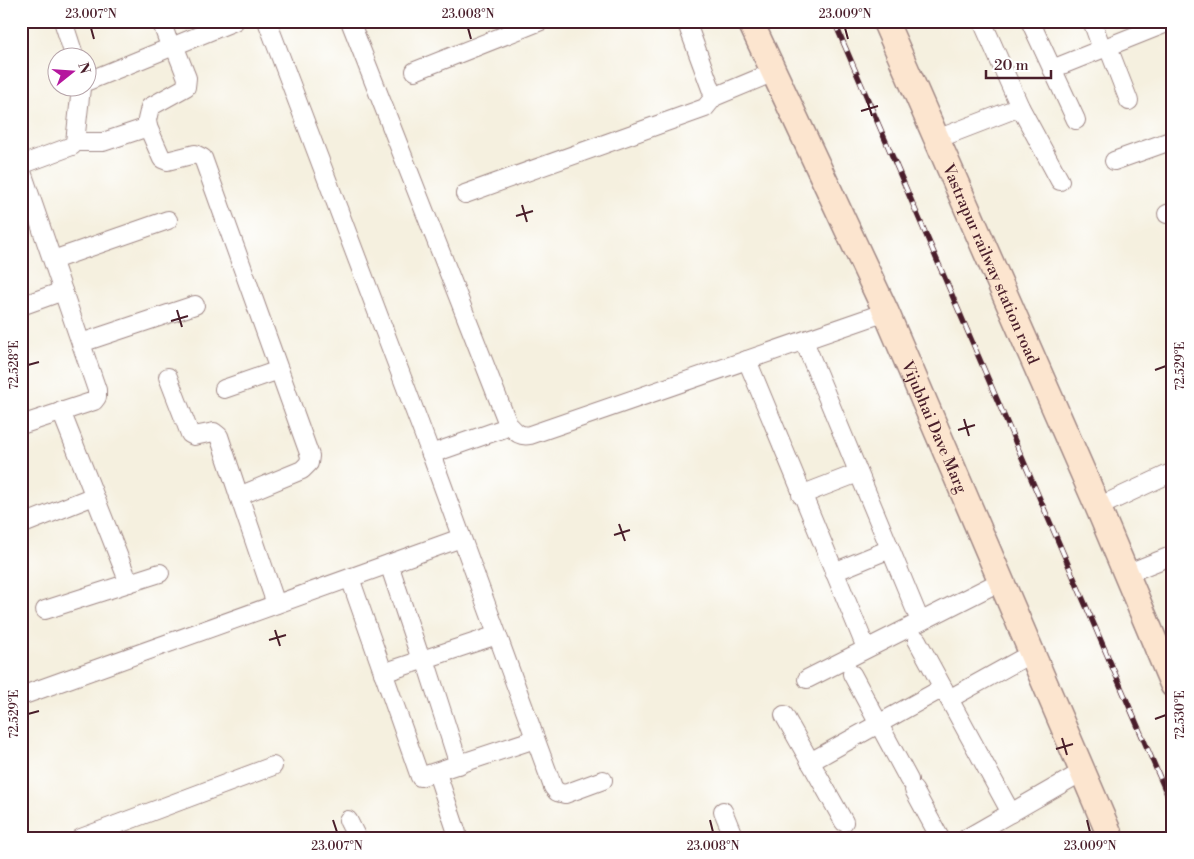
<svg xmlns="http://www.w3.org/2000/svg" width="1194" height="859" viewBox="0 0 1194 859" font-family="'Libre Bodoni',serif">
	<rect width="100%" height="100%" fill="#fff"/>
	<filter id="ink" filterUnits="userSpaceOnUse"><feTurbulence type="fractalNoise" baseFrequency=".02" numOctaves="2"/><feDisplacementMap in="SourceGraphic" scale="10" xChannelSelector="R" yChannelSelector="G"/><feConvolveMatrix kernelMatrix="1 2 1 2 8 2 1 2 1" color-interpolation-filters="sRGB"/></filter>
	<filter id="wash" filterUnits="userSpaceOnUse"><feTurbulence type="fractalNoise" baseFrequency=".0096" numOctaves="4" result="noise"/><feDisplacementMap in="SourceGraphic" scale="20" xChannelSelector="R" yChannelSelector="G"/><feGaussianBlur stdDeviation="1.12" result="paint"/><feColorMatrix in="noise" values="0 0 0 0 0 0 0 0 0 0 0 0 0 0 0 0 0 1.4 0 .05"/><feComposite in="paint" operator="in"/></filter>
	<g filter="url(#wash)">
		<rect width="100%" height="100%" fill="#f5f0df"/>
	</g>
	<g filter="url(#ink)">
		<g fill="none" stroke-linecap="round" stroke-linejoin="round">
			<defs>
				<g id="street">
					<polyline points="63,21 75,58"/>
					<polyline points="161,21 170,46"/>
					<polyline points="267,21 431,454"/>
					<path d="M350 21 508 424C516 432 519 437 530 435L886 312"/>
					<polyline points="686,21 714,97"/>
					<polyline points="982,21 1020,107 1060,181"/>
					<polyline points="1030,21 1076,120"/>
					<polyline points="1092,21 1102,49"/>
					<polyline points="1108,47 1129,101"/>
					<polyline points="1052,69 1172,21"/>
					<polyline points="415,71 541,21"/>
					<polyline points="88,81 235,21"/>
					<polyline points="148,127 147,120 150,107 186,87 187,78 174,45"/>
					<polyline points="937,139 1020,107"/>
					<polyline points="75,142 103,142 148,127 162,159 167,161 195,154 203,158 310,456 309,463 302,470 239,496 276,604"/>
					<polyline points="1114,161 1173,140"/>
					<polyline points="21,165 72,146 75,142 81,88"/>
					<polyline points="21,169 97,390 97,397 94,401 21,425"/>
					<polyline points="465,194 705,108 714,97 774,72"/>
					<polyline points="1167,214 1173,212"/>
					<polyline points="53,260 168,220"/>
					<polyline points="21,306 63,291"/>
					<polyline points="804,341 920,621"/>
					<polyline points="81,343 195,305"/>
					<polyline points="747,360 866,648"/>
					<polyline points="168,377 190,434 194,436 214,432 219,436 239,496"/>
					<polyline points="224,389 279,370"/>
					<polyline points="61,411 129,583"/>
					<polyline points="508,424 502,429 431,454 553,787 557,792 565,794 603,780"/>
					<polyline points="801,495 858,473"/>
					<polyline points="1098,507 1173,472"/>
					<polyline points="21,525 94,496"/>
					<polyline points="389,564 421,660"/>
					<polyline points="834,572 890,549"/>
					<polyline points="1126,574 1173,555"/>
					<polyline points="350,578 420,777 535,739"/>
					<polyline points="45,610 160,573"/>
					<polyline points="917,640 1011,813"/>
					<polyline points="425,659 459,765"/>
					<polyline points="383,673 497,635"/>
					<polyline points="852,674 909,780"/>
					<polyline points="807,679 1001,581"/>
					<polyline points="21,696 461,538"/>
					<polyline points="949,699 1032,653"/>
					<polyline points="784,715 844,822"/>
					<polyline points="810,762 943,688"/>
					<polyline points="437,773 457,833"/>
					<polyline points="914,790 940,838"/>
					<polyline points="723,811 734,838"/>
					<polyline points="348,820 357,838"/>
					<polyline points="81,838 273,766"/>
					<polyline points="967,838 1082,772"/>
				</g>
				<g id="secondary">
					<path id="s1" d="M750 21 886 312 1111 838"/>
					<path id="s2" d="M885 21 1098 507 1173 685"/>
				</g>
			</defs>
			<use href="#street" stroke="#a08885" stroke-width="20"/>
			<use href="#secondary" stroke="#a08885" stroke-width="28"/>
			<use href="#street" stroke="#fff" stroke-width="18"/>
			<use href="#secondary" stroke="#fce5cf" stroke-width="25"/>
			<defs>
				<polyline id="rail" points="834,21 1173,808"/>
			</defs>
			<use href="#rail" stroke="#4a1f2b" stroke-width="5.5"/>
			<use href="#rail" stroke="#fff" stroke-width="4" stroke-dasharray="11" stroke-linecap="butt"/>
		</g>
	</g>
	<path fill="none" stroke="#4a1f2b" stroke-width="2" d="M91 28 94 39M468 28 471 39M845 28 848 39M867 100 872 116M861 111 878 106M522 205 527 222M516 216 533 211M177 310 182 327M171 321 188 316M28 365 39 362M1155 370 1166 366M964 419 969 436M958 430 975 425M619 524 625 541M614 535 630 530M275 630 280 646M269 640 286 635M28 714 39 711M1155 719 1166 715M1062 738 1067 755M1056 749 1073 744M333 820 337 832M710 820 713 832M1087 820 1090 832"/>
	<g text-anchor="middle" stroke-width="4" stroke-linejoin="round" paint-order="stroke">
		<g font-size="16" fill="#4a1f2b" stroke="#fff">
			<text dy="6" stroke="none"><textPath href="#s2" startOffset="265">Vastrapur railway station road</textPath></text>
			<text dy="6" stroke="none"><textPath href="#s1" startOffset="446">Vijubhai Dave Marg</textPath></text>
		</g>
	</g>
	<rect width="1194" height="859" fill="none" stroke="#fff" stroke-width="55"/>
	<g transform="translate(72 72) rotate(73)"><circle r="24" fill="#ffffff" stroke="#b7a5aa"/>
	<path d="M0-4L9 19L0 12L-9 19Z" fill="#b5179e"/>
	<text y="-8" font-size="14" font-weight="bold" text-anchor="middle" fill="#4a1f2b">N</text>
	</g>
	<path d="M986 70v8h65v-8" fill="none" stroke="#4a1f2b" stroke-width="2.5"/>
	<text x="994" y="70" font-size="15" fill="#4a1f2b" stroke="#ffffff" stroke-width="4" paint-order="stroke">20 m</text>
	<rect x="28" y="28" width="1138" height="804" fill="none" stroke="#4a1f2b" stroke-width="2"/>
	<g font-size="12" text-anchor="middle" fill="#4a1f2b">
		<text x="91" y="18">23.007°N</text>
		<text x="468" y="18">23.008°N</text>
		<text x="845" y="18">23.009°N</text>
		<text transform="translate(14 365) rotate(-90)" y="4">72.528°E</text>
		<text transform="translate(1180 366) rotate(-90)" y="4">72.529°E</text>
		<text transform="translate(14 714) rotate(-90)" y="4">72.529°E</text>
		<text transform="translate(1180 715) rotate(-90)" y="4">72.530°E</text>
		<text x="337" y="850">23.007°N</text>
		<text x="713" y="850">23.008°N</text>
		<text x="1090" y="850">23.009°N</text>
	</g>
</svg>
